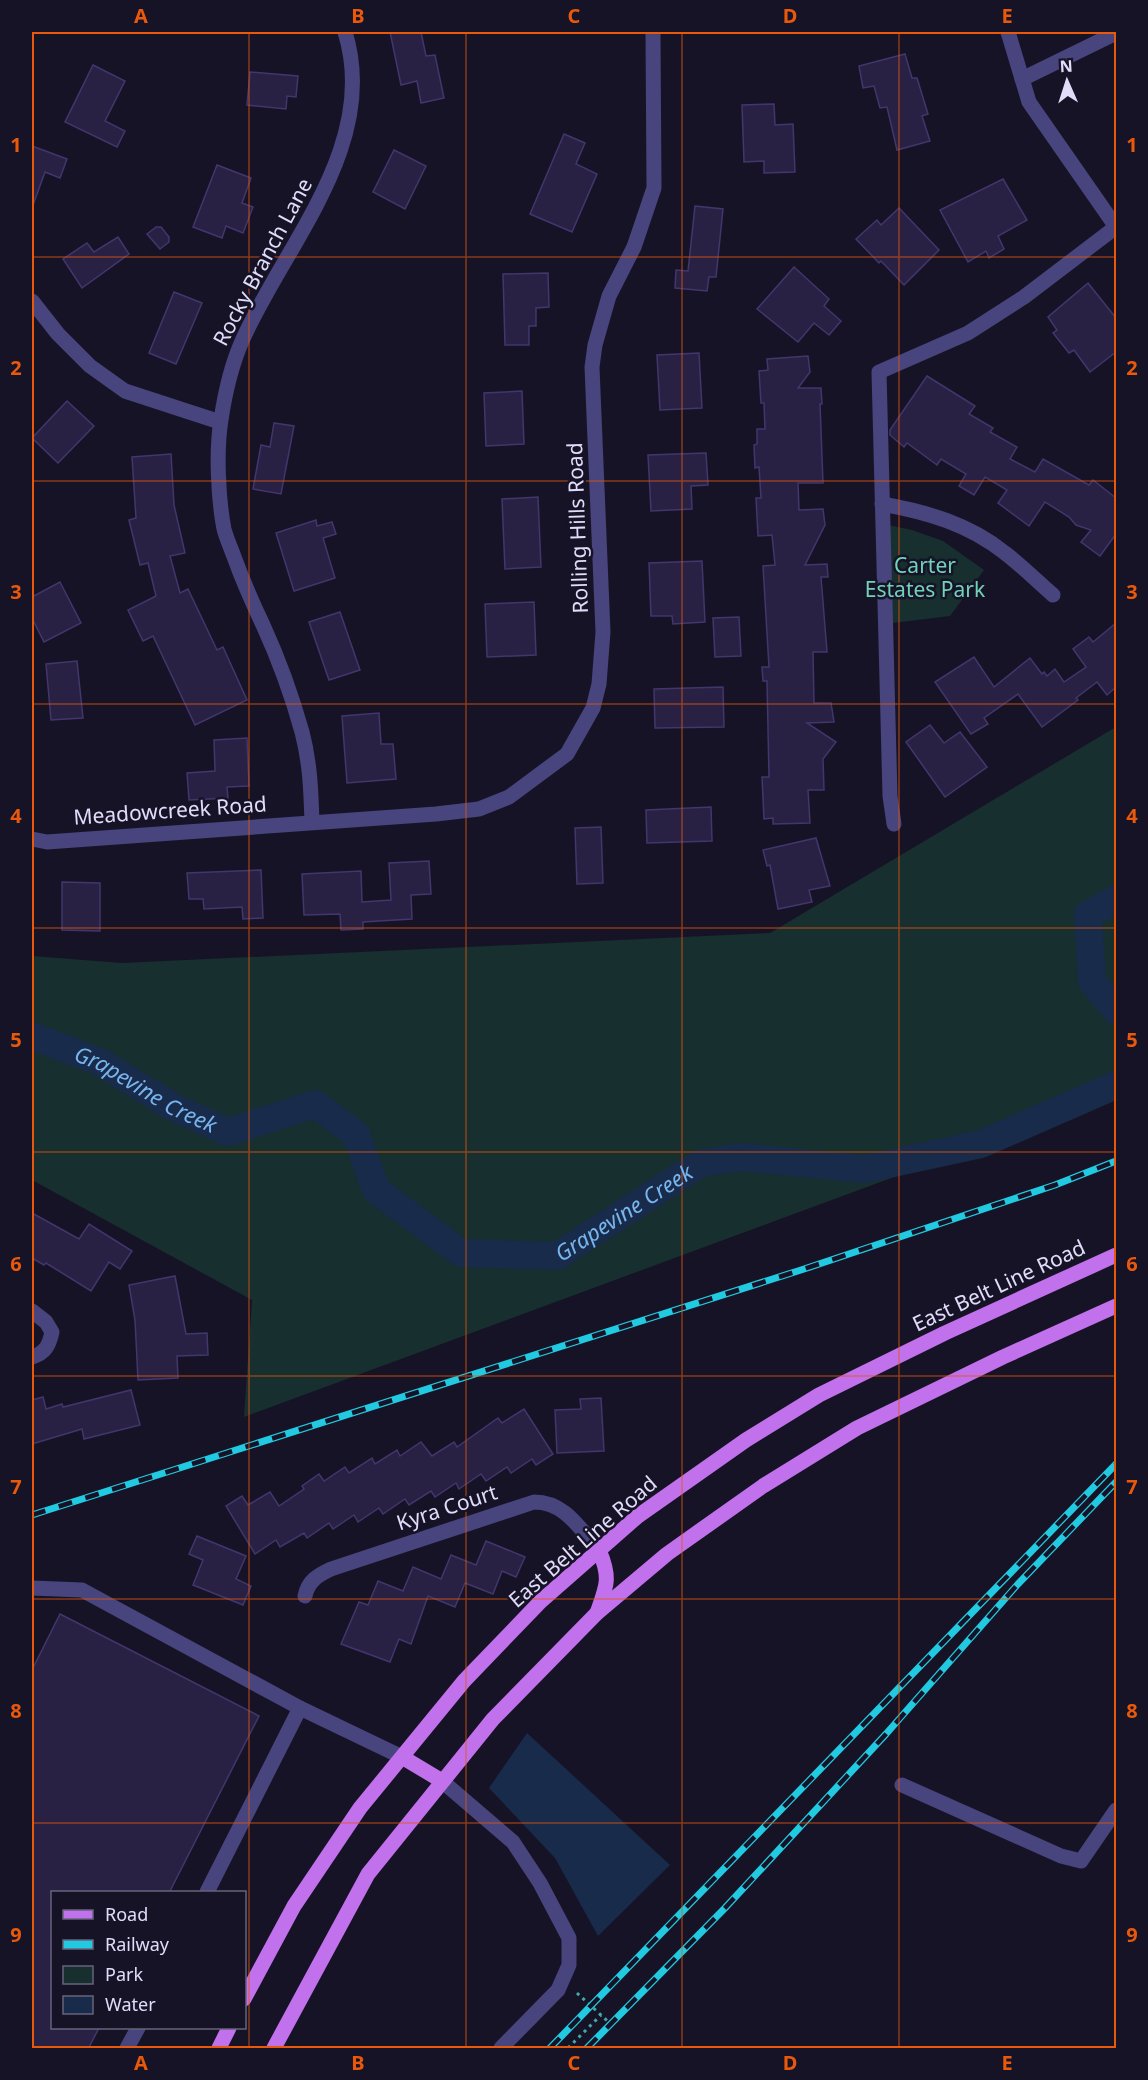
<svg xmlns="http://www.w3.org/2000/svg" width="1148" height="2080" viewBox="0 0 1148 2080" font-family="'Noto Sans',sans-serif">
	<rect width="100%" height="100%" fill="#171326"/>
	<g fill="#172f2f">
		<polygon points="883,524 912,530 943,541 984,570 950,616 885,624"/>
		<polygon points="1116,727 1116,1095 244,1417 252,1300 32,1180 32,956 122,963 770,933"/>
	</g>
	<polygon fill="#182b4a" points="527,1733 670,1865 598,1936 555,1858 489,1788"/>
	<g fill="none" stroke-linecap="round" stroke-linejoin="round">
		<g stroke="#182b4a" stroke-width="28">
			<polyline points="1116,899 1088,915 1092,981 1116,1010"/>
			<path id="s1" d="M32 1036 100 1062 173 1107 228 1132 315 1104 356 1134 376 1190 461 1253 557 1256 701 1163 740 1157 865 1169 981 1144 1116 1085"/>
		</g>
	</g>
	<g fill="#292144" stroke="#42366d" stroke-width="1.5">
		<polygon points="390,32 421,32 426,56 435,55 444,98 421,103 417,81 401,85"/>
		<polygon points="905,54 912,78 917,78 928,114 922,116 930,141 897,150 887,107 880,108 874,86 863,88 859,66"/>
		<polygon points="93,65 125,81 105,121 125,131 117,147 65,122"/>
		<polygon points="250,72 298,76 296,97 287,96 286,109 247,105"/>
		<polygon points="774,104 775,125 793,124 795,172 764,173 764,161 744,162 742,105"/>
		<polygon points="564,134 585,143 576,164 597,174 572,232 530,214"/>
		<polygon points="32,146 67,159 60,178 45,172 33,205"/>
		<polygon points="394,150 426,166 405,209 373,192"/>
		<polygon points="217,165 251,178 242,203 253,207 243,233 226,226 222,238 193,227"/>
		<polygon points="1003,179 1027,220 998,236 1004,249 989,258 986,251 968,262 940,210"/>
		<polygon points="695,206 723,209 716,277 709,277 707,291 675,288 676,270 688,271"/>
		<polygon points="899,208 939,250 904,285 881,261 879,263 856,239 877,220 881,225"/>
		<polygon points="156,227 161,227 169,237 169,242 160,249 147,234"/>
		<polygon points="118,237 129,254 82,288 63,259 87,243 94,252"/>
		<polygon points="794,267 829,299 824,306 841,321 829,335 814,323 798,342 757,309"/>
		<polygon points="548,273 549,307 536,308 536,326 529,326 529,345 505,345 503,274"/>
		<polygon points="1088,283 1116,318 1116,352 1090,372 1074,350 1069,353 1053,333 1057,330 1048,317"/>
		<polygon points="174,292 202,303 176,364 149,353"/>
		<polygon points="699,353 702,408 660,410 657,355"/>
		<polygon points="808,356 810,372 798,388 821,388 822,404 820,404 823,483 798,483 799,510 823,509 825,525 805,565 827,564 828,577 821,577 827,652 813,652 814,703 831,703 834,722 807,723 836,742 823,759 824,790 808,790 810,823 773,824 773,818 764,819 762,777 769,777 767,681 763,681 762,667 769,667 763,566 775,565 772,535 758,536 756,498 761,498 759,467 755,468 754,445 757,444 757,429 765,429 764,403 761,403 759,371 768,370 767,359"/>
		<polygon points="927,376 975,406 969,414 993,428 990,432 1017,447 1010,459 1035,472 1043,459 1089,485 1093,480 1116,498 1116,534 1100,556 1081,542 1091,530 1076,525 1069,517 1045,502 1029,526 998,503 1007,490 985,477 974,495 959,486 966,474 941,459 937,465 907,443 904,447 890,435 890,430"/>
		<polygon points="522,391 524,444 486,446 484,393"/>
		<polygon points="67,401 94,426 58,463 32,438"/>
		<polygon points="274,423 294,426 281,494 253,489 261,445 270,447"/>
		<polygon points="706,453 708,485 691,486 692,509 651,511 648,455"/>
		<polygon points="171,454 174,505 185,553 170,556 180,593 188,589 217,650 223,647 247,700 195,725 153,636 143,641 128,610 156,596 148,563 140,565 129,520 136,518 132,457"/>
		<polygon points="538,497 541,567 505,569 502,499"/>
		<polygon points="316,520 317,526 332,522 336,534 323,538 335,578 294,591 276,533"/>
		<polygon points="702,561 705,622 673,624 672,616 651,616 649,563"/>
		<polygon points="60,582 81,623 44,642 32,618 32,597"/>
		<polygon points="534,602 536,655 487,657 485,604"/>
		<polygon points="340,612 360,670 329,680 309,622"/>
		<polygon points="739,617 741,656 715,657 713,618"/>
		<polygon points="1116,623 1116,687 1107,695 1097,682 1076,698 1078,700 1042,727 1018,694 984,718 988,724 971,734 935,682 974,657 994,687 1030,658 1042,674 1044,672 1047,676 1055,669 1064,682 1086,667 1073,649 1089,637 1093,642"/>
		<polygon points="77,661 83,718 51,720 46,664"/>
		<polygon points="723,687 724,727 655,728 654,689"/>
		<polygon points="379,713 381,744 393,744 396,779 347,783 342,716"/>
		<polygon points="930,725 944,743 960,732 987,767 945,797 906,742"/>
		<polygon points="247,738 249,786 227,787 228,798 189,800 187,773 215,771 214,740"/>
		<polygon points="711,807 712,841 647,843 646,810"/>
		<polygon points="601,827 603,883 577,884 575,828"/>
		<polygon points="816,838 830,886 809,890 812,902 778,909 770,865 767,866 763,850"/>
		<polygon points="429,861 431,894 411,895 412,919 363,922 363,929 341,930 340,914 304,915 302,874 361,871 362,902 391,900 389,863"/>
		<polygon points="261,870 263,918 243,919 242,907 204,909 203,899 189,899 187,873"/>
		<polygon points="62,882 100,883 100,931 62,930"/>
		<polygon points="32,1213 79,1239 89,1224 132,1251 120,1269 109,1262 91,1291 46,1263 44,1265 32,1258"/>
		<polygon points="175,1276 186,1334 207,1333 208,1355 177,1356 178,1378 138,1380 135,1320 129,1285"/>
		<polygon points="131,1390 140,1425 84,1439 82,1429 32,1444 32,1400 43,1397 46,1409 62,1404 63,1407"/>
		<polygon points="601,1398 604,1451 557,1453 555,1410 581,1409 580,1399"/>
		<polygon points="524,1409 553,1454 536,1465 532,1459 511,1473 507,1467 486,1481 481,1474 459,1489 456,1483 435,1497 431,1491 409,1505 405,1499 383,1514 379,1508 358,1522 354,1515 333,1529 329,1523 307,1538 304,1533 280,1547 276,1540 255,1554 226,1506 242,1496 248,1505 270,1492 279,1506 304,1489 302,1486 319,1474 324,1481 345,1467 349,1473 372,1458 375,1464 397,1450 400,1456 421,1442 432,1456 454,1442 457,1447 498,1418 502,1423"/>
		<polygon points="197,1536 246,1556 236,1579 251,1586 243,1605 193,1585 203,1560 189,1554"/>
		<polygon points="486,1541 525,1557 516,1577 502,1571 493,1594 465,1583 455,1607 428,1596 411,1644 399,1639 390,1662 341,1644 359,1602 368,1605 378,1581 403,1591 413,1567 441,1579 451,1555 476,1565"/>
		<polygon points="60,1614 259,1716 169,1893 52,1893 52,2028 99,2028 88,2049 32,2049 32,1670"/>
	</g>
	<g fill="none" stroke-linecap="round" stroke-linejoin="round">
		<g stroke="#40aaa6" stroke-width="3" stroke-dasharray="3 4.5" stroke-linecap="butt">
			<polyline points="577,1993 614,2027"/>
			<polyline points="568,2048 601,2015"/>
		</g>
		<g stroke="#47447e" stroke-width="15">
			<polyline points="1008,32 1029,102 1116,227"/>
			<polyline points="1022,79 1116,33"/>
			<polyline points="32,301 58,334 90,366 125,391 220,422"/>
			<path d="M882 504C927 512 969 524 1005 553 1022 566 1037 581 1053 595"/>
			<path d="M312 822C311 791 310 762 302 732 292 696 279 660 263 625 252 602 242 579 233 554 230 546 226 537 224 529 218 498 216 450 221 420 225 393 231 366 242 341 285 244 380 145 345 32"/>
			<polyline points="894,824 890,796 879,372 968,333 1024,297 1116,227"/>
			<polyline points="32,839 47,842 436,814 479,809 509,797 567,754 593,708 599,684 603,632 592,367 595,345 609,296 634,247 654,188 653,32"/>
			<path d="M32 1311 46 1322 52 1332C49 1346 45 1353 32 1357"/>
			<polyline points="32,1588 82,1590 300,1708"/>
			<path d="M305 1596C308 1581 318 1575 331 1569L534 1502C565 1502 579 1528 599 1550"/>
			<polyline points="442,1781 513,1842 540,1883 569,1938 569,1965 558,1990 501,2048"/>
			<polyline points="902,1785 1061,1856 1081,1861 1116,1810"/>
			<polyline points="207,1892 300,1708 402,1757"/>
			<polyline points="127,2048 138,2028"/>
		</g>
		<g stroke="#c171ec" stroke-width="15">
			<path d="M597 1613C607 1585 611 1578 599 1550"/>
			<polyline points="402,1757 442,1781"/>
			<polyline points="244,1999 294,1906 360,1808 464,1681 541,1601 638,1516 746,1440 819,1395 945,1333 1116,1255"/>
			<polyline points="219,2048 229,2028"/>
			<polyline points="274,2048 368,1874 493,1719 597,1613 667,1554 763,1486 857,1428 1003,1357 1116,1306"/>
		</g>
		<defs>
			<g id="rail">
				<polyline points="32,1515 801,1270 1055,1185 1116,1161"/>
				<polyline points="550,2048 1116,1464"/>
				<polyline points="587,2048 725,1908 886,1734 1018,1584 1116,1482"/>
			</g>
		</defs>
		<use href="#rail" stroke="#21cae1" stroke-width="7"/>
		<use href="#rail" stroke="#171326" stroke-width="4.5" stroke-dasharray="14" stroke-linecap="butt"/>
	</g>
	<path fill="none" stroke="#e8590c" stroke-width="1.5" stroke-opacity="0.55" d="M249 32V2048M466 32V2048M682 32V2048M899 32V2048M32 257H1116M32 481H1116M32 704H1116M32 928H1116M32 1152H1116M32 1376H1116M32 1599H1116M32 1823H1116"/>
	<g text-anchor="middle" stroke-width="5" stroke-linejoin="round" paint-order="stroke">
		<g font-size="21" fill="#e0dcfa" stroke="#171326">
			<text transform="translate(263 262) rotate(-62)" y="7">Rocky Branch Lane</text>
			<text transform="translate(578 528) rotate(-92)" y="7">Rolling Hills Road</text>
			<text transform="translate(170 811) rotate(-4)" y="7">Meadowcreek Road</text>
			<text transform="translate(999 1286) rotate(-25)" y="7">East Belt Line Road</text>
			<text transform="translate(447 1508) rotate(-18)" y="7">Kyra Court</text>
			<text transform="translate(583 1542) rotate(-41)" y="7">East Belt Line Road</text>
		</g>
		<g font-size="21" fill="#71d2bb" stroke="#171326">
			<text x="925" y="573">Carter<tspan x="925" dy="24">Estates Park</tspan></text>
		</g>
		<g font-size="22" font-style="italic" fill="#78b4ed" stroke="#171326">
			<text dy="8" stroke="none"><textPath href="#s1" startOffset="126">Grapevine Creek</textPath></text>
			<text dy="8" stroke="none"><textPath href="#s1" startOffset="702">Grapevine Creek</textPath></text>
		</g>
	</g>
	<rect width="1148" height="2080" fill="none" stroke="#171326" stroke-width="66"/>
	<rect x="51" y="1891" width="195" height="138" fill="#171326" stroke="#67637b" stroke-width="1.5"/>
	<rect x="63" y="1910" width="30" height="9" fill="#c171ec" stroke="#67637b" stroke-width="1.5"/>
	<text x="105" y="1921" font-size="18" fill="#e0dcfa">Road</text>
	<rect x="63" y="1940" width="30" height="9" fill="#21cae1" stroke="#67637b" stroke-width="1.5"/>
	<text x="105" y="1951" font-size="18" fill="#e0dcfa">Railway</text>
	<rect x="63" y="1966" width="30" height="18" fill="#172f2f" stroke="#67637b" stroke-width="1.5"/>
	<text x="105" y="1981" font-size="18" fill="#e0dcfa">Park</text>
	<rect x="63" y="1996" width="30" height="18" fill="#182b4a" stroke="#67637b" stroke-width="1.5"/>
	<text x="105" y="2011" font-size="18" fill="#e0dcfa">Water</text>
	<g transform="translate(1067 81) rotate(357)" stroke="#171326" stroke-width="4.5" paint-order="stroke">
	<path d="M0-4.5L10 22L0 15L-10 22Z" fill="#e0dcfa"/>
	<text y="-9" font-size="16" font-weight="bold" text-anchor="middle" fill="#e0dcfa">N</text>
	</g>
	<rect x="33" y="33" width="1082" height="2014" fill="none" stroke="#e8590c" stroke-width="2"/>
	<g font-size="20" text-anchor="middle" font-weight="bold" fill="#e8590c">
		<text x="141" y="23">A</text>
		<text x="358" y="23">B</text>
		<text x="574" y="23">C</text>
		<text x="790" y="23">D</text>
		<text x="1007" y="23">E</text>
		<text x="16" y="152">1</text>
		<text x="1132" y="152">1</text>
		<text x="16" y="375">2</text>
		<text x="1132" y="375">2</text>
		<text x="16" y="599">3</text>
		<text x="1132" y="599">3</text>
		<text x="16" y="823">4</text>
		<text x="1132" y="823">4</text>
		<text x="16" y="1047">5</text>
		<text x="1132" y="1047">5</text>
		<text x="16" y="1271">6</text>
		<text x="1132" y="1271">6</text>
		<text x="16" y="1494">7</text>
		<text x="1132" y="1494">7</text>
		<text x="16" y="1718">8</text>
		<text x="1132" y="1718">8</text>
		<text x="16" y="1942">9</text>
		<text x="1132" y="1942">9</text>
		<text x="141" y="2070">A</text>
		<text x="358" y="2070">B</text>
		<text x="574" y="2070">C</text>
		<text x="790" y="2070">D</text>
		<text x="1007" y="2070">E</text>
	</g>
</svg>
